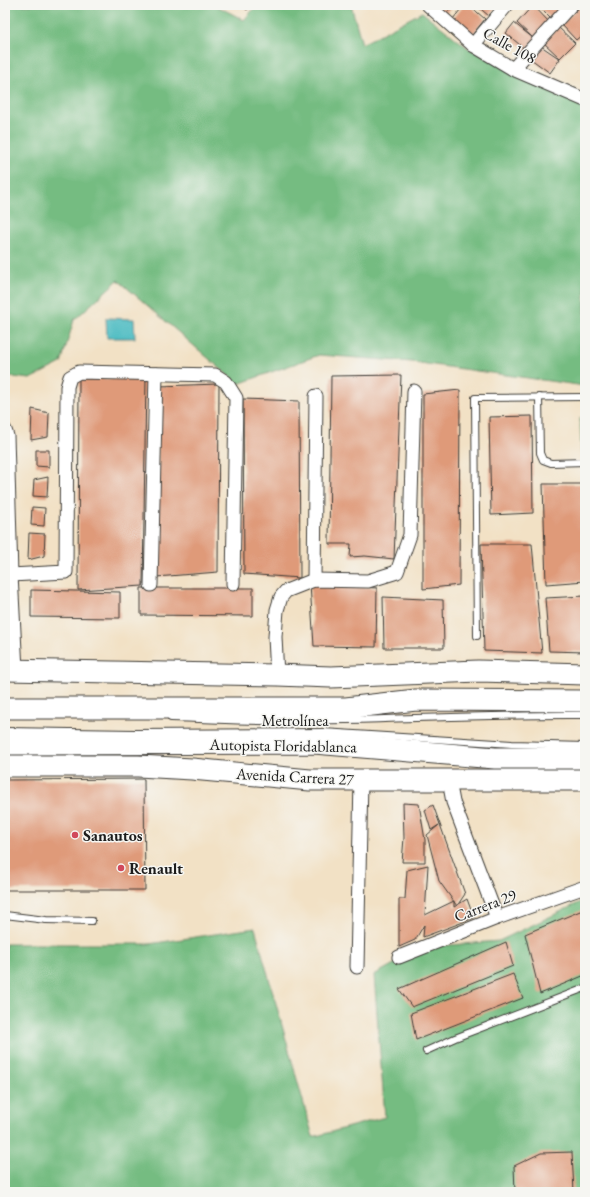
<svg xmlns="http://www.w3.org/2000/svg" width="590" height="1197" viewBox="0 0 590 1197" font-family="'EB Garamond',serif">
	<rect width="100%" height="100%" fill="#f6f6f2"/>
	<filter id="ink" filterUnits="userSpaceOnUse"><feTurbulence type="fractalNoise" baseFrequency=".025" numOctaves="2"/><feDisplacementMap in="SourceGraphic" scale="8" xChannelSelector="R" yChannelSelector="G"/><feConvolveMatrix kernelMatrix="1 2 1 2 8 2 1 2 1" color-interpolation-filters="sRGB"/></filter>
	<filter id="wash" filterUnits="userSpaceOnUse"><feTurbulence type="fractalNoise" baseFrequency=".012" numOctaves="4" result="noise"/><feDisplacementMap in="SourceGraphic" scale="16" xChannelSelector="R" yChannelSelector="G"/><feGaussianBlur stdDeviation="0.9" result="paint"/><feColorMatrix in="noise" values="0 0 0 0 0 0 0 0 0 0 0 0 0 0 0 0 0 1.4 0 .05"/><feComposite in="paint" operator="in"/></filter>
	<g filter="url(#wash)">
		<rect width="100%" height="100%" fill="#f2e1c5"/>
		<polygon fill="#91dd99" stroke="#567c5a" points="580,418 585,418 585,452 581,452"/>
		<g fill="#74bc81" stroke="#486c4e">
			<polygon points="5,5 215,5 244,20 257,5 351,5 362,44 422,12 468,48 585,105 585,386 412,362 319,355 238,384 118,280 74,320 61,363 30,379 5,376"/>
			<polygon points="585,900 585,1192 5,1192 5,944 149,944 255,928 313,1137 385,1117 374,975 425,947 499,941"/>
		</g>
		<polygon fill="#4dbcc2" stroke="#346c6f" points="106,318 134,319 135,338 107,338"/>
		<g id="blocks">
			<g fill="#df9a79">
				<polygon points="241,5 251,5 247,10"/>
				<polygon points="436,5 455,5 445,14"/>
				<polygon points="464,5 469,5 485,19 472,35 453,19"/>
				<polygon points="476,5 498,5 489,16"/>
				<polygon points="533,5 549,22 527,51 506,33 514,23 533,38 517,23"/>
				<polygon points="537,5 564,5 551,19"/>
				<polygon points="580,7 585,12 585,32 576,40 561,24"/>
				<polygon points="558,27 575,43 560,58 543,42"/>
				<polygon points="541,46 560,59 550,73 531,59"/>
				<polygon points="401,375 394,559 365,556 350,557 351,544 329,544 331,376"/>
				<polygon points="146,378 143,586 78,590 79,379"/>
				<polygon points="219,384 218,572 156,577 159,386"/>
				<polygon points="460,390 459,585 423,589 423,394"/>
				<polygon points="243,399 299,401 300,578 244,574"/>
				<polygon points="32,409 49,413 48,437 31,440"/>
				<polygon points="532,416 533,513 491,515 489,417"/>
				<polygon points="36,450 49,450 49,467 36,466"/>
				<polygon points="48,477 47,497 33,496 34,480"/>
				<polygon points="543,484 585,484 585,581 546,584"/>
				<polygon points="32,507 45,508 44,526 31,525"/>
				<polygon points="29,533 45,534 44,556 28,560"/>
				<polygon points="481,544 532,544 542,653 484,651"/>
				<polygon points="310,584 377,588 376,647 314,646"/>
				<polygon points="141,588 253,588 253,616 141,615"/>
				<polygon points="31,590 120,592 120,618 31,617"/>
				<polygon points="585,596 585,652 549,651 545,598"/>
				<polygon points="383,597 443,600 444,648 384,648"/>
				<polygon points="144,779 145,890 5,890 5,780"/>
				<polygon points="403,803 419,804 425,840 425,862 402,862 404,838"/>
				<polygon points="433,805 465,894 457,906 439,881 427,835 439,825 431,830 425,810"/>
				<polygon points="428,865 425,915 454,901 454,907 467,899 474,918 423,937 424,925 415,940 399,947 399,899 405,899 407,870"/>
				<polygon points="585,909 585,975 540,994 525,934"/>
				<polygon points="506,942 513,966 412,1007 399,989"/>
				<polygon points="513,974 523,998 416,1040 411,1013"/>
				<polygon points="572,1152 574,1192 515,1192 514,1166 541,1153"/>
			</g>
		</g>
	</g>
	<g filter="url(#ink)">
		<use href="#blocks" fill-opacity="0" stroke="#3c3a35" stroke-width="1"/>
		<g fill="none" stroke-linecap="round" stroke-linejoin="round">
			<defs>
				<g id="service">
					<polyline points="539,397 540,453 543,460 551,463 585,462"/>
					<polyline points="477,636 475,398 585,397"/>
					<path d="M171 718C212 719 253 722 295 721 392 720 488 714 585 715"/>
					<polyline points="5,731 135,733 323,732 512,744 585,746"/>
					<polyline points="5,915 46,920 92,921"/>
					<polyline points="426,1051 455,1038 585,988"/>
				</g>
				<g id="minor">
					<polyline points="428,5 473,45 513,69 585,100"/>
					<polyline points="473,45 507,5"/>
					<polyline points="513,69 571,5"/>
					<polyline points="5,430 7,436 11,575 16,670"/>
					<polyline points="11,575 66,572 67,387 70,377 79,372 215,375 226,382 236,398 233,584"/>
					<polyline points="314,580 316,396"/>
					<polyline points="151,585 156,374"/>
					<polyline points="277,675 275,637 277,610 281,597 286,591 314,580 368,581 397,572 410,535 414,391"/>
					<polyline points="449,781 453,802 497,918"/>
					<polyline points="399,957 497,918 585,887"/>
					<polyline points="357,967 361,780"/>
				</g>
				<g id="trunk">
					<polyline points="5,670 277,675 331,677 478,671 585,674"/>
					<polyline points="5,708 346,708 416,700 585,701"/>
					<polyline points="5,744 314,743 495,758 585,758"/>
					<polyline points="5,766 138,766 192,769 310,780 585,780"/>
				</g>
			</defs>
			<use href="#service" stroke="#3c3a35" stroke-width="8"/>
			<use href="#minor" stroke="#3c3a35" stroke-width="15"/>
			<use href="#trunk" stroke="#3c3a35" stroke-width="23"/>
			<use href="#service" stroke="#fff" stroke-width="6"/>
			<use href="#minor" stroke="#fff" stroke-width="13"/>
			<use href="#trunk" stroke="#fff" stroke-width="21"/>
		</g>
	</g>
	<g fill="#d1495b" stroke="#f6f6f2" stroke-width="1.5">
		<circle cx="75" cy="835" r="4"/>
		<circle cx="121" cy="868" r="4"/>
	</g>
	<g text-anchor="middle" stroke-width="3" stroke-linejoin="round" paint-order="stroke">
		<g font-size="16" fill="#1c1c1c" stroke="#f6f6f2">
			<text transform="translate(510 45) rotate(29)" y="6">Calle 108</text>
			<text x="295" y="726">Metrolínea</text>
			<text transform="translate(283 745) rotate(1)" y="6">Autopista Floridablanca</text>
			<text transform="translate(295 776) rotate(3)" y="6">Avenida Carrera 27</text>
			<text transform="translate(485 905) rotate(-21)" y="6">Carrera 29</text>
		</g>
		<g font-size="16" font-weight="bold" fill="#1c1c1c" stroke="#f6f6f2" text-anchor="start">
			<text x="83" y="841">Sanautos</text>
			<text x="129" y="874">Renault</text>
		</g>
	</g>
	<rect width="590" height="1197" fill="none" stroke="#f6f6f2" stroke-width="20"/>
</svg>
